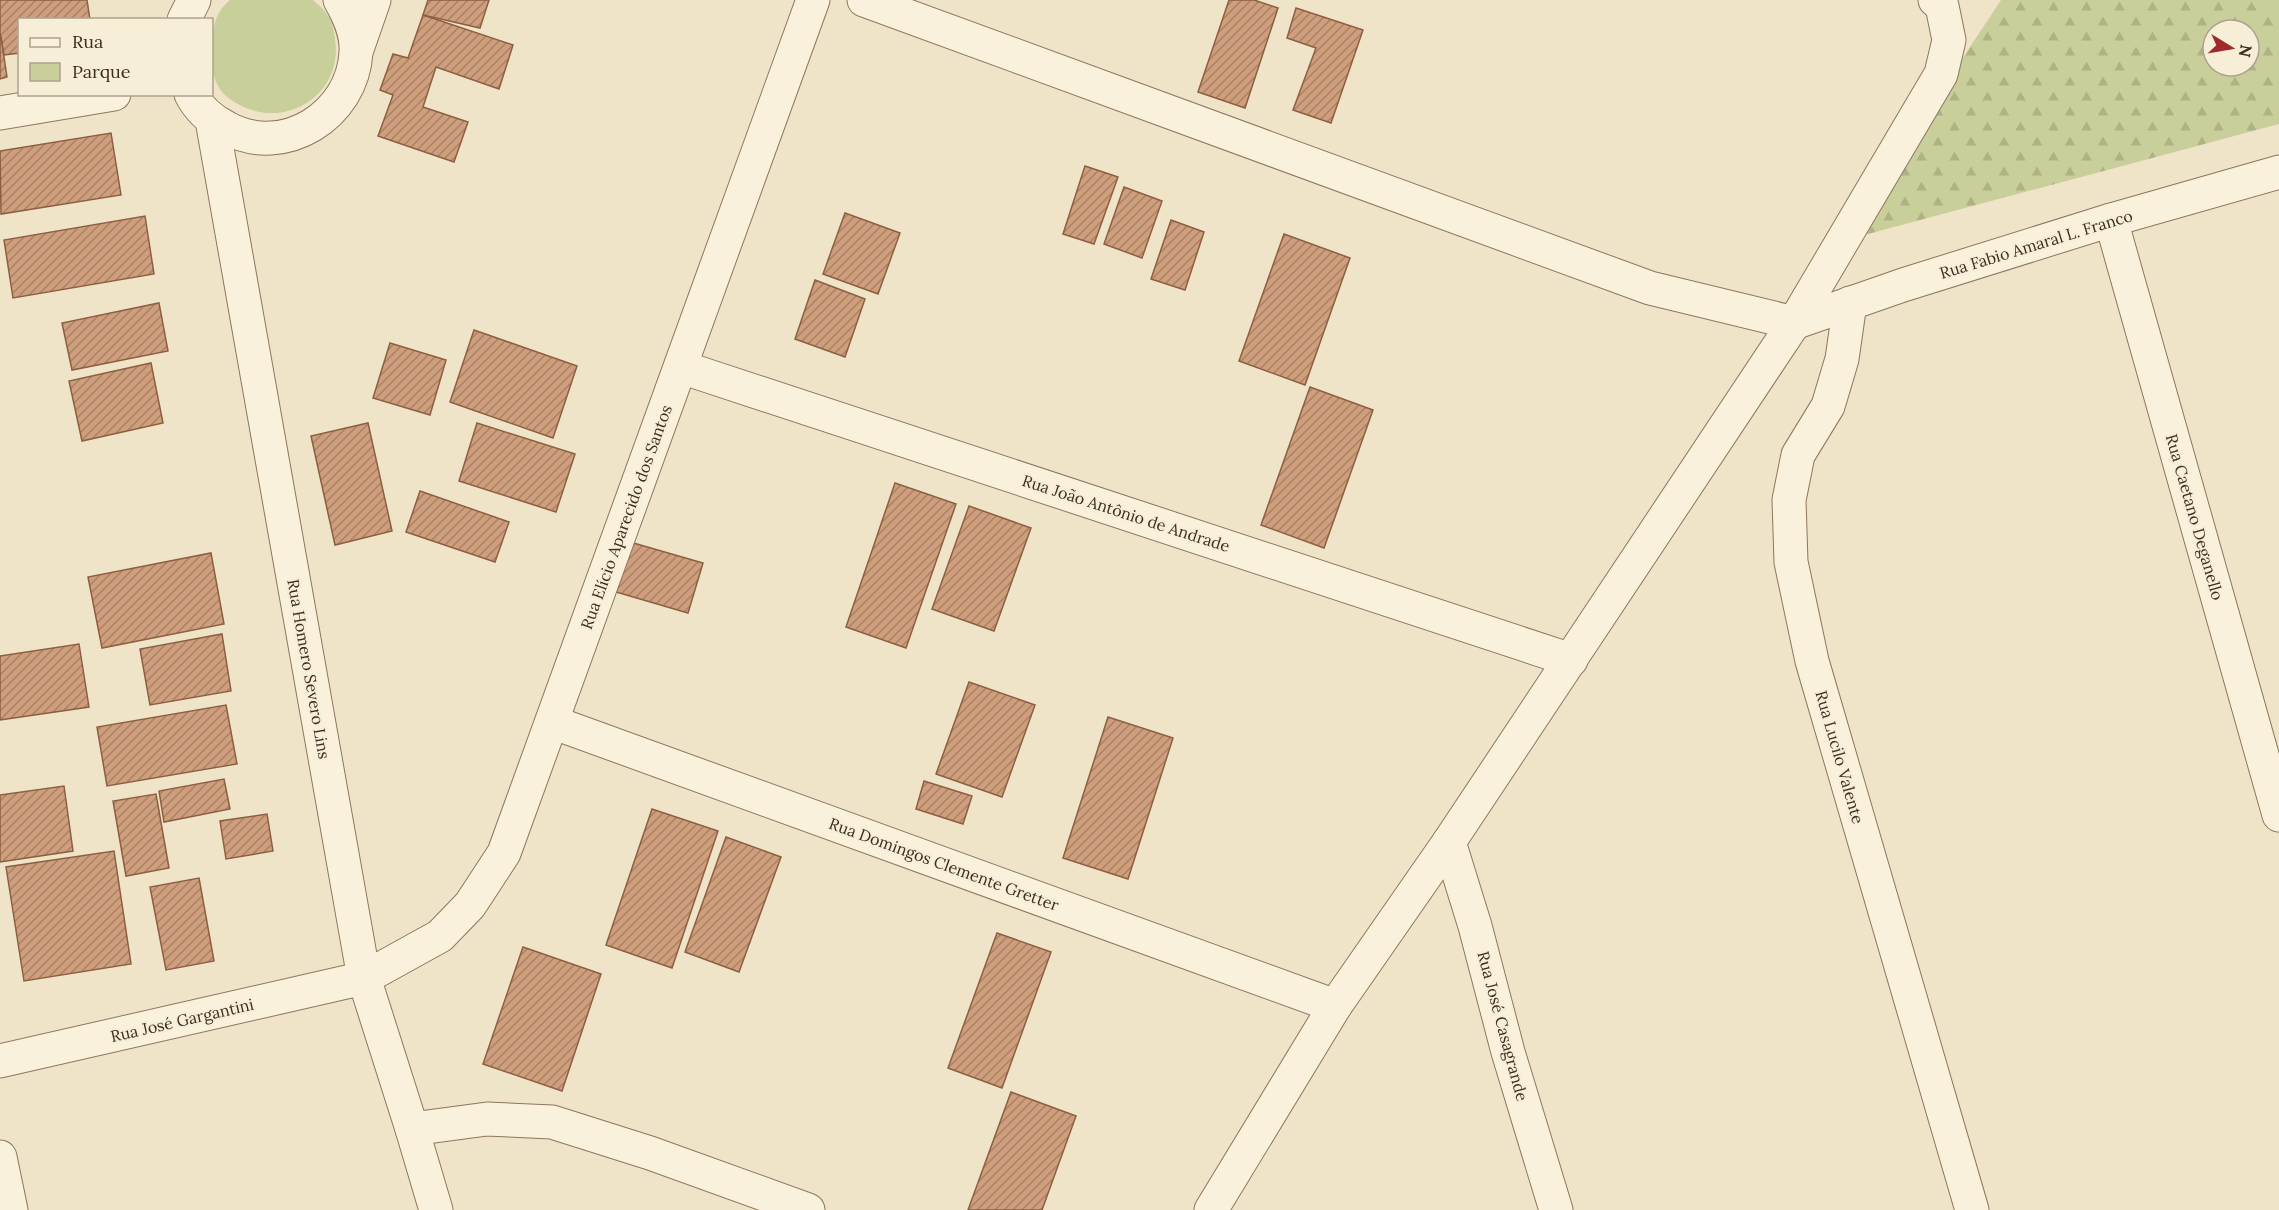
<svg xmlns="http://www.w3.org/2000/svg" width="2279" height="1210" viewBox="0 0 2279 1210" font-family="Lora,serif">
	<defs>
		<pattern id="forest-firs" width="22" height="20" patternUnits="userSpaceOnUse" patternTransform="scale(1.5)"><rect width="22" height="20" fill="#c9cf9b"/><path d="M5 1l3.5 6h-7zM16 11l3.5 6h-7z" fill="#aeb285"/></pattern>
		<pattern id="building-hatch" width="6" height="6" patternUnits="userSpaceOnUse" patternTransform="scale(1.5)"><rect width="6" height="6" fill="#cf9f7d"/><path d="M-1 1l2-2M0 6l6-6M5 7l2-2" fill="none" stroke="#a98266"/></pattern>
	</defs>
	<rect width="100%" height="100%" fill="#f0e4c8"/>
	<path fill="#c9cf9b" d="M230 0H313C317 4 323 8 326 13 332 21 334 29 335 39 344 95 284 132 236 103 215 91 212 76 212 53 212 32 213 14 230 0Z"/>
	<path fill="url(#forest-firs)" fill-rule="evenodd" d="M2001 0H2279V124L1842 241ZM2213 30H2249V66H2213Z"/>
	<g fill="url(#building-hatch)" stroke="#8d5f41" stroke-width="1.5">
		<polygon points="0,0 87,0 90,20 20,20 20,53 4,55 0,33"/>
		<polygon points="428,0 489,0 480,28 423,15"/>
		<polygon points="1229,0 1254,0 1278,8 1245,108 1198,92"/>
		<polygon points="1296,8 1363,30 1331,123 1293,110 1316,48 1287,38"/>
		<polygon points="423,15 513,45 499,89 436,67 423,107 468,122 454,162 378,136 393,95 380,90 393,54 408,58"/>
		<polygon points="1,37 7,77 0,79 0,37"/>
		<polygon points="111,133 121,195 1,214 0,151"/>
		<polygon points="1085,166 1118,177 1094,244 1063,234"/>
		<polygon points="1124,187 1162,201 1142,258 1104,244"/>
		<polygon points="845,213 900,233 878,294 823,274"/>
		<polygon points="145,216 154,274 13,298 4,240"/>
		<polygon points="1171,220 1204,232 1185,290 1151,279"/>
		<polygon points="1284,234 1350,258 1305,385 1239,361"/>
		<polygon points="815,280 865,299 845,357 795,339"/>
		<polygon points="159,303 168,351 72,370 62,323"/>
		<polygon points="474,330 577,366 553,438 450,402"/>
		<polygon points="390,343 446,360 430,415 373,398"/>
		<polygon points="151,363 163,423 82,441 69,381"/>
		<polygon points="1310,387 1373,410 1324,548 1261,525"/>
		<polygon points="368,423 392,531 335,545 311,436"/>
		<polygon points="477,423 575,454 556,512 459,481"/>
		<polygon points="895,483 956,504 906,648 846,627"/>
		<polygon points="420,491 509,522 495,562 406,532"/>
		<polygon points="969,506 1031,528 994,631 932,609"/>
		<polygon points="630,542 703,563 688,613 616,592"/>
		<polygon points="211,553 224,624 102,648 88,577"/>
		<polygon points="222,634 231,691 150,705 140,649"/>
		<polygon points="79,644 89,707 0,720 0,656"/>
		<polygon points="969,682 1035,705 1002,797 936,774"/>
		<polygon points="226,705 237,764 107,786 97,727"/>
		<polygon points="1108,717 1173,738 1128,879 1063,858"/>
		<polygon points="224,779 230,809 164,822 159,791"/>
		<polygon points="924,781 972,796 963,824 916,809"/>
		<polygon points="64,786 73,851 0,862 0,795"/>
		<polygon points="156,794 169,868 126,876 113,801"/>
		<polygon points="652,809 718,831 672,968 606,945"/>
		<polygon points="267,814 273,851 226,859 220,821"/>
		<polygon points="726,837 781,857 739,972 685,952"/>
		<polygon points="114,851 131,964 24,981 6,867"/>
		<polygon points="199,878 214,961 166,970 150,887"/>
		<polygon points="997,933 1051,952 1002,1088 948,1068"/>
		<polygon points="523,947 601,974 562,1091 483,1064"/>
		<polygon points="1011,1092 1076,1116 1042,1210 968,1210"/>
	</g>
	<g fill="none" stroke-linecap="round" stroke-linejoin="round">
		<defs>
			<g id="minor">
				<polyline points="864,0 1650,288 1794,323 1903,285 2111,220 2279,172"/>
				<polyline points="184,20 194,0"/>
				<polyline points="357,49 374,0"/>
				<path d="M191 94C199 110 211 120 227 128 284 159 353 115 356 52 357 33 349 16 340 0"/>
				<polyline points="0,113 114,94"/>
				<polyline points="212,120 364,978 412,1129 436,1210"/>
				<polyline points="2111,220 2279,815"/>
				<polyline points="1850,303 1842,359 1828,406 1798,455 1789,500 1791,562 1812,661 1972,1210"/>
				<polyline points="681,367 1571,660"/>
				<polyline points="552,722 1335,1006"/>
				<polyline points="1449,842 1475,926 1508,1052 1556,1210"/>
				<polyline points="0,1061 364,978 440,936 470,905 504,853 813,0"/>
				<polyline points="412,1129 487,1119 552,1122 650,1153 808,1210"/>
				<polyline points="0,1157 11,1210"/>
				<polyline points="1211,1210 1335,1006 1449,842 1794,323 1941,74 1949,40 1942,6 1935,0"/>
			</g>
		</defs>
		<use href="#minor" stroke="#8d765c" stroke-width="35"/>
		<use href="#minor" stroke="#faf1dc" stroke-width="33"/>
	</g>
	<g text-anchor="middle" stroke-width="4.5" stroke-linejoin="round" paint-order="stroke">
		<g font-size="16" fill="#3d2e20" stroke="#f7eed8">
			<text transform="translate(2036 244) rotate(-17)" y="6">Rua Fabio Amaral L. Franco</text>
			<text transform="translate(1126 513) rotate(18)" y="6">Rua João Antônio de Andrade</text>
			<text transform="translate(626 517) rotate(-70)" y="6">Rua Elício Aparecido dos Santos</text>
			<text transform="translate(2195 517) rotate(74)" y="6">Rua Caetano Deganello</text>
			<text transform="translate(309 669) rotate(80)" y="6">Rua Homero Severo Lins</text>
			<text transform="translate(1840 757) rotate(74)" y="6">Rua Lucilo Valente</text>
			<text transform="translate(944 864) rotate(20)" y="6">Rua Domingos Clemente Gretter</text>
			<text transform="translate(182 1020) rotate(-13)" y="6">Rua José Gargantini</text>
			<text transform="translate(1503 1026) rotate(75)" y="6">Rua José Casagrande</text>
		</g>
	</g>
	<rect x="18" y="18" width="195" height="78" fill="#f7eed8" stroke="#ada18e" stroke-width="1.5"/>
	<rect x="30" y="38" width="30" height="9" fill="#faf1dc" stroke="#ada18e" stroke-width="1.5"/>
	<text x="72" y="48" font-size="18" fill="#3d2e20">Rua</text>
	<rect x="30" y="63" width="30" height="18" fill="#c9cf9b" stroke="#ada18e" stroke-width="1.5"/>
	<text x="72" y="78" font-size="18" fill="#3d2e20">Parque</text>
	<g transform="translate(2231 48) rotate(101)"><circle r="28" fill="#f7eed8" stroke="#ada18e" stroke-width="1.5"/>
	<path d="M0-4.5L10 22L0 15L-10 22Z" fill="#9e2a2b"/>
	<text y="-9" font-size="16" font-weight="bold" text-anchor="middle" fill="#3d2e20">N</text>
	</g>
</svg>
